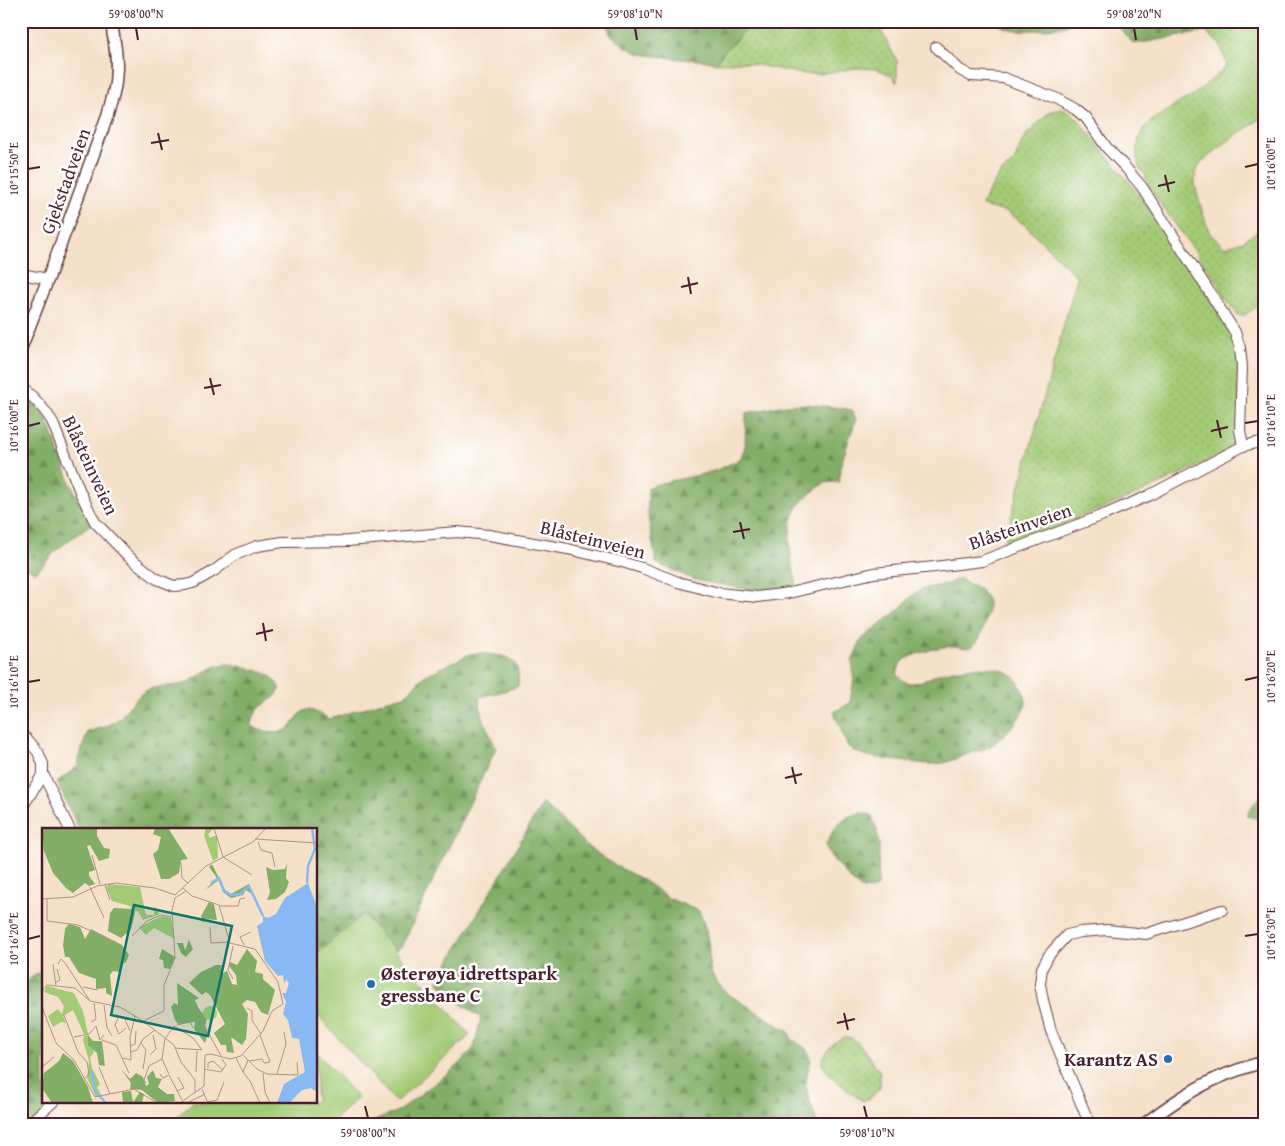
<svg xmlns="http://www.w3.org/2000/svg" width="1285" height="1146" viewBox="0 0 1285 1146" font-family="'Gentium Book Plus',serif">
	<defs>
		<pattern id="grass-dots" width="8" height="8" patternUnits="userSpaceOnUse" patternTransform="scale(1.25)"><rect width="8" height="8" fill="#a3ca75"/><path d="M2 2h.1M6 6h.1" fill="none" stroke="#8ead65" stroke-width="1.8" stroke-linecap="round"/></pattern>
		<pattern id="forest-firs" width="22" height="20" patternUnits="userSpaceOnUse" patternTransform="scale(1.25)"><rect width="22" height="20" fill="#82ae66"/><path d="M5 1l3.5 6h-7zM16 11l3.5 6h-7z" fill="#6c8d54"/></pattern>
	</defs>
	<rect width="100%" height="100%" fill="#fff"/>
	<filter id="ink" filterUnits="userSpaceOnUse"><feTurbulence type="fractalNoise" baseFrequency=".02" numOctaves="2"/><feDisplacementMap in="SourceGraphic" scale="10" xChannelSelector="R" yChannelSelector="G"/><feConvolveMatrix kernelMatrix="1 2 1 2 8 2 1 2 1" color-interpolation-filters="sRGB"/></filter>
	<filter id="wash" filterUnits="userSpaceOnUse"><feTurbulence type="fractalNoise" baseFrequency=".0096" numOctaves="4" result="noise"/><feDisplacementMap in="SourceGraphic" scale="20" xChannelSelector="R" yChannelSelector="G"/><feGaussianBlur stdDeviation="1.12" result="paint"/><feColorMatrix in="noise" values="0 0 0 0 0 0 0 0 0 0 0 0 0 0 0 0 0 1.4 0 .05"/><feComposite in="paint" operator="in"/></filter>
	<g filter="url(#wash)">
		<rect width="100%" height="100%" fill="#f5e0c8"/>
		<g fill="url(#grass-dots)" stroke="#767450">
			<polygon points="754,21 876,21 897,61 897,83 891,75 877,69 856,68 819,74 803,74 742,62 717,63 723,53"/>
			<polygon points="1203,21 1264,21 1264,117 1240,132 1201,162 1195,173 1195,183 1197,194 1206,223 1210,234 1225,247 1243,241 1264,227 1264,302 1243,316 1238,315 1231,306 1225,298 1216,280 1164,209 1148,184 1145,174 1139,167 1137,157 1137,147 1139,138 1143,129 1150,122 1182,101 1191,97 1221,72 1227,65 1220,45 1206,32"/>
			<polygon points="1060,109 1069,111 1077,118 1154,213 1209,296 1221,320 1234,342 1237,357 1241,424 1237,443 1234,449 1132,497 1079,517 1061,526 1003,547 1077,277 1026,226 1007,212 982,206 986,196 999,175 1014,162 1024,137 1049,112"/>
			<path d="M845 1037 852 1038 861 1046 872 1061 880 1072V1088L872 1097 863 1101C854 1096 823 1072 822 1063 822 1060 823 1058 825 1055 830 1046 835 1041 845 1037Z"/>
		</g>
		<g fill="url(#forest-firs)" stroke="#666648">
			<polygon points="607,21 754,21 723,53 717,63 701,60 680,59 640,54 626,47 610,34"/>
			<path d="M994 21H1085C1060 26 1015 40 994 21Z"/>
			<path d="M1110 21H1203L1206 32 1134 44C1126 37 1120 26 1110 21Z"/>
			<polygon points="21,393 34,401 47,419 70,482 91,524 58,549 35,573 21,563"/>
			<path d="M806 404C822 406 837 407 852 410L856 419 840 467 839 482C823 482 824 483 811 493 781 515 790 551 796 583L793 587 767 591 739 588 695 580 656 563 648 517V488C662 481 679 480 694 476 711 473 725 467 740 459L745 447 746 413 786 405Z"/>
			<path d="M960 578C962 579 964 582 966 583 973 587 977 584 982 592 985 596 989 601 988 606 988 616 981 644 971 647 965 649 958 646 952 646 942 646 907 655 901 663 899 666 898 670 897 674 900 678 903 682 909 683 919 684 929 678 938 674 956 668 991 663 1009 673 1017 677 1021 686 1024 694 1029 704 1024 709 1019 718 1014 726 997 742 989 747 983 750 977 751 971 753 959 757 947 764 934 764 918 764 901 761 885 759 873 757 854 755 847 745L834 712 850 703 854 678 852 661 861 640 897 611 914 594 922 589 948 584Z"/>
			<path d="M480 653C507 657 521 654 518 686 506 692 492 693 479 698 481 716 489 732 496 748L402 946 395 950 363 914 316 955V830H79L57 782 78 766 80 754 88 731C100 729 110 726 119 718 129 709 134 697 146 691 158 685 171 687 183 684 195 680 205 670 217 666 220 665 225 664 228 664 235 664 267 672 272 677 276 680 278 685 280 690 274 703 253 703 252 726 264 733 281 737 292 725 296 721 301 709 308 710 314 710 325 717 330 719L388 700 404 696 424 676 470 654Z"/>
			<polygon points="1264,794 1264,817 1259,819 1246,816 1254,803"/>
			<path d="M543 803 588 847 613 864 643 880 668 898 699 911C704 923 709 939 709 953 709 959 709 965 711 972 715 982 723 989 731 996L788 1031 792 1039 808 1050 811 1060 806 1079 807 1089 809 1099 818 1125 765 1124 763 1125H365L400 1110 459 1065 474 1048 481 1018 454 999 438 981Z"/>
			<path d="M861 813 871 815 877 830 879 845 878 884 876 888C869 891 862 890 856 885 849 877 826 855 826 845 827 840 831 836 833 831 842 819 846 816 861 813Z"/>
			<polygon points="44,972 44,1102 61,1102 35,1121 31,1125 21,1125 21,987 35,974"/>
		</g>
		<g fill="#a3ca75" stroke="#767450">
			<polygon points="363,914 470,1035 396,1102 316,1013 316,955"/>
			<polygon points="316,1052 358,1098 328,1125 168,1125 193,1102 316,1102"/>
		</g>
	</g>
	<g filter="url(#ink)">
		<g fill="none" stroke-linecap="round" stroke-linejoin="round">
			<defs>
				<g id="minor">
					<polyline points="936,47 960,70 971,76 1004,78 1055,98 1075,109 1086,118 1107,148 1126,168 1142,187 1235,332 1240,348 1242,366 1240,430 1243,446"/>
					<polyline points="21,274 48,279"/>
					<path d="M21 387C34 397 43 407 52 421L81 494 95 522 129 557 157 579 174 586 185 585 193 583 214 571 235 555 257 546 283 542 348 541 457 532 489 535 568 549 622 562 642 568 678 582 719 593 757 597 789 593 874 573 934 567 982 561 1106 514 1148 496 1243 446 1264 441"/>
					<polyline points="21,734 28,740 38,752 43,764 43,774 21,809"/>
					<polyline points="43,774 70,830"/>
					<polyline points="27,1125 53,1102"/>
					<polyline points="1090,1125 1051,1031 1043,1000 1040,984 1042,968 1049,955 1067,935 1081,932 1107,930 1146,934 1222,910"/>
				</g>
				<g id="tertiary">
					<path d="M21 348 48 279 108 114C111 102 116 89 116 76 118 58 114 39 111 21"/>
					<path d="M1143 1125C1167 1107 1192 1089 1220 1077 1234 1071 1249 1066 1264 1062"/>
				</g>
			</defs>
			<use href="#minor" stroke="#643c43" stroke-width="12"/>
			<use href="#tertiary" stroke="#643c43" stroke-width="14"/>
			<use href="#minor" stroke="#fff" stroke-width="10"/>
			<use href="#tertiary" stroke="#fff" stroke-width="11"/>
		</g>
	</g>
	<path fill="none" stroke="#4a1f2b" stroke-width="2" d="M136 28 138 40M635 28 637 40M1134 28 1136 40M158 133 162 150M151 143 169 140M1245 167 1258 164M28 169 40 167M1165 175 1169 192M1158 186 1175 182M688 277 691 294M681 287 698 283M210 378 214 395M204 388 221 385M1217 420 1221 438M1245 423 1258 421M28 426 40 423M1211 431 1228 427M740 522 744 539M733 532 750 529M263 623 266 641M256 634 273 630M1245 680 1258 677M28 682 40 680M792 767 796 784M785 778 802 774M1245 936 1258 934M28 939 40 936M844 1013 848 1030M837 1023 855 1019M365 1106 368 1118M864 1106 867 1118"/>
	<g fill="#1f6fb2" stroke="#fff" stroke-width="2">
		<circle cx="371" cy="984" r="5"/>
		<circle cx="1168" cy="1059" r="5"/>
	</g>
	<g text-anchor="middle" stroke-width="5" stroke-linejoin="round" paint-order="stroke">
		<g font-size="19" fill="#4a1f2b" stroke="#fff">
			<text transform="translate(65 181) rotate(-70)" y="7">Gjekstadveien</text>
			<text transform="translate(91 465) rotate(65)" y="7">Blåsteinveien</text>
			<text transform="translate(1020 526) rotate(-19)" y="7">Blåsteinveien</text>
			<text transform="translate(593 539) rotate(14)" y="7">Blåsteinveien</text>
		</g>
		<g font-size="19" font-weight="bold" fill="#4a1f2b" stroke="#fff" text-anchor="start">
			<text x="381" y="980">Østerøya idrettspark<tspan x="381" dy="22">gressbane C</tspan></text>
			<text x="1158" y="1066" text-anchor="end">Karantz AS</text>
		</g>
	</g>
	<g transform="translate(42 828)">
		<rect width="275" height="275" fill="#f5e0c8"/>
		<path d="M164 0H172L166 6 168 10 175 7 176 30 171 33 162 7ZM67 56 98 59 104 87H112V78L118 86 101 92 96 83 91 84 88 78 70 73 64 59ZM120 88 129 90 133 111 112 100 104 107 97 99ZM5 158 32 165 41 183 46 206H42L31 182 21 188 24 195 19 194 11 199 6 188 16 181 20 186 22 178 16 169 2 164ZM46 207 52 224 48 230 50 240 58 256 55 259 59 267 54 269 45 250 47 233 41 212 42 208Z" fill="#a3ca75"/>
		<path d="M0 0H59L55 1V8L62 20 68 21 67 30 57 33 48 17 45 18 53 42 47 44V48L53 56 47 58 43 55 31 65 24 60 11 45 2 23ZM113 0H126L146 31 139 32 137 45 127 51H119L111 26 116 22 119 9 111 6ZM245 35 244 50 247 54 243 64 234 71 225 72 228 64 224 39 231 42 243 41ZM170 36 183 62 189 66 207 56 210 66 204 62 201 67 189 70 181 64 177 52 163 62 175 50 167 39ZM167 74 172 76 175 92 163 91 161 95 159 88ZM72 80 90 81 93 85 89 101 79 110 66 103 68 85ZM27 96 38 99 43 111 49 101 80 117 87 127 84 134 78 137V144L71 143 68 147 70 168 64 165V160L54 161V151L37 145 27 129H23L21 117 23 101ZM147 112 151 121 144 129 139 125 135 115H141L143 122ZM120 121 133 129 128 141 122 140 121 132 117 131ZM205 121 215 133 213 144 221 146V151L233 162 226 187 219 184 213 174 205 172 200 176 206 186 204 211 200 217 189 209 192 225 185 224 184 217H179L172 205 183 196 168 167 164 164 160 167 147 155 159 144 174 137H180L179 146 185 143 190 156 195 157 194 147 187 138 188 134 195 137ZM135 155 157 170 153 172 157 181 165 190 163 199 166 206 163 215 152 201 153 194 136 196 133 192 129 179 132 175 136 177ZM46 207 51 213H60L63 238 57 237 55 225 46 217ZM21 225 31 233 46 259 51 275H10L0 260 2 245 17 233ZM79 241 88 251 94 245 101 249 104 258 107 256 105 249 111 242 114 250 120 251 116 259 125 266H132L133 273 116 275 100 262 88 261 89 255ZM89 263 91 274 98 264 102 266 100 275H81L80 264Z" fill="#82ae66"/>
		<path d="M161 185a7 7 0 1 1 14 0a7 7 0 1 1-14 0Z" fill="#a3ca75"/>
		<path d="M266 55 275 79V264L269 260 260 262 247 275H235L242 256 263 244 257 211 250 210 246 192 241 186 244 174 240 165H244L247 155 244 152 242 155 241 147 236 148 223 133 215 98 221 94V88L226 90 234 86 243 70Z" fill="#89b9f5"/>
		<path fill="none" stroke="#89b9f5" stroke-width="2.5" d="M169 55 177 50 182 63 189 67 198 66 207 58 221 88M265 55 266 38 273 21 270 0M50 243 53 263 64 275"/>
		<path fill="none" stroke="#b19389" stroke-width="1" d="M172 0 181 29 210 47M213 11 275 15M216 14 219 22 230 25 233 39M50 27 58 56M139 35 140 50 146 55M63 57 68 72M48 59 62 90M5 70V93L36 97 75 115M0 71 31 69 55 58 74 55 113 60 133 67 164 38 211 14 224 0M178 78H196L198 71 203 70M168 99 169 115 187 114M90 108 105 93 119 87 129 89M202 117 198 109 209 104M11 136 14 158M16 136 19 131 23 135 48 173M191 151 186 142 191 118M14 154 18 152 15 141M41 159 56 162M0 163 5 157 33 160 48 173 78 179 101 193 132 217 139 234 153 252V264M62 177 65 200 70 208M0 179 14 215 32 232 53 269 92 261 115 275M205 180 210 183V192L219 206M154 182 179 228M22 187 36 224 45 234 47 246 43 250M101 193 122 183V157L133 130 130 82 133 70 144 63M49 194 54 191 52 175M135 197 148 194 151 200M84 200 77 206 73 197 77 188 82 189 88 203M32 209 47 206 54 198 58 212 62 207M60 212 74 217 87 245M99 215 104 222 101 241M88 218 93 216 94 203M89 224 95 222 101 211 113 202M108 227 114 221 111 207M201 227 215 241 225 246 256 247 255 234M81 230 89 232 88 209 93 188M194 230 201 244M120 231 127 246M206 232 201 244 208 253 218 275M207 233 220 231 222 235 228 234 218 207M0 239 12 229M57 239 68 266M166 240V235L171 233 181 242M162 241 179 244 184 237 180 231M154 244 155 223M221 245 223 264 228 275M118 246 121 250 127 247 140 272M235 246 244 216 242 204M104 255 102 252 107 238 120 231 123 211 132 198 151 210 160 222 133 220M160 261 166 275M135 263 142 260 136 249M166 274 175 272 182 254M138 275 162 258 163 227 169 226 188 231 199 228 221 203 230 183 241 176 236 154 213 121 188 115 177 77 150 68 141 60M145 275 163 266"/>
		<path fill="#0f766e" fill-opacity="0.15" stroke="#0f766e" stroke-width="2.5" d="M92 77 190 98 166 208 69 187Z"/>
		<rect width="275" height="275" fill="none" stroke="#4a1f2b" stroke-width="2.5"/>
	</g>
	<rect width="1285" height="1146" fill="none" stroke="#fff" stroke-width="55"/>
	<rect x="28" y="28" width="1230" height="1090" fill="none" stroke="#4a1f2b" stroke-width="2"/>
	<g font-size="12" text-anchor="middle" fill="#4a1f2b">
		<text x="136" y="18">59°08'00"N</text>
		<text x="635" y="18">59°08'10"N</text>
		<text x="1134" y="18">59°08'20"N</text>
		<text transform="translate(1271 164) rotate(-90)" y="4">10°16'00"E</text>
		<text transform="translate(14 169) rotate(-90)" y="4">10°15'50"E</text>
		<text transform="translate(1271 421) rotate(-90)" y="4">10°16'10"E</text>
		<text transform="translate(14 426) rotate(-90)" y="4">10°16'00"E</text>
		<text transform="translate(1271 677) rotate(-90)" y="4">10°16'20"E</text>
		<text transform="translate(14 682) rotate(-90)" y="4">10°16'10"E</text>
		<text transform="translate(1271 934) rotate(-90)" y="4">10°16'30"E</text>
		<text transform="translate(14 939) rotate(-90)" y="4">10°16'20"E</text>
		<text x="368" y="1137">59°08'00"N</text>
		<text x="867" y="1137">59°08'10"N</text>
	</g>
</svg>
